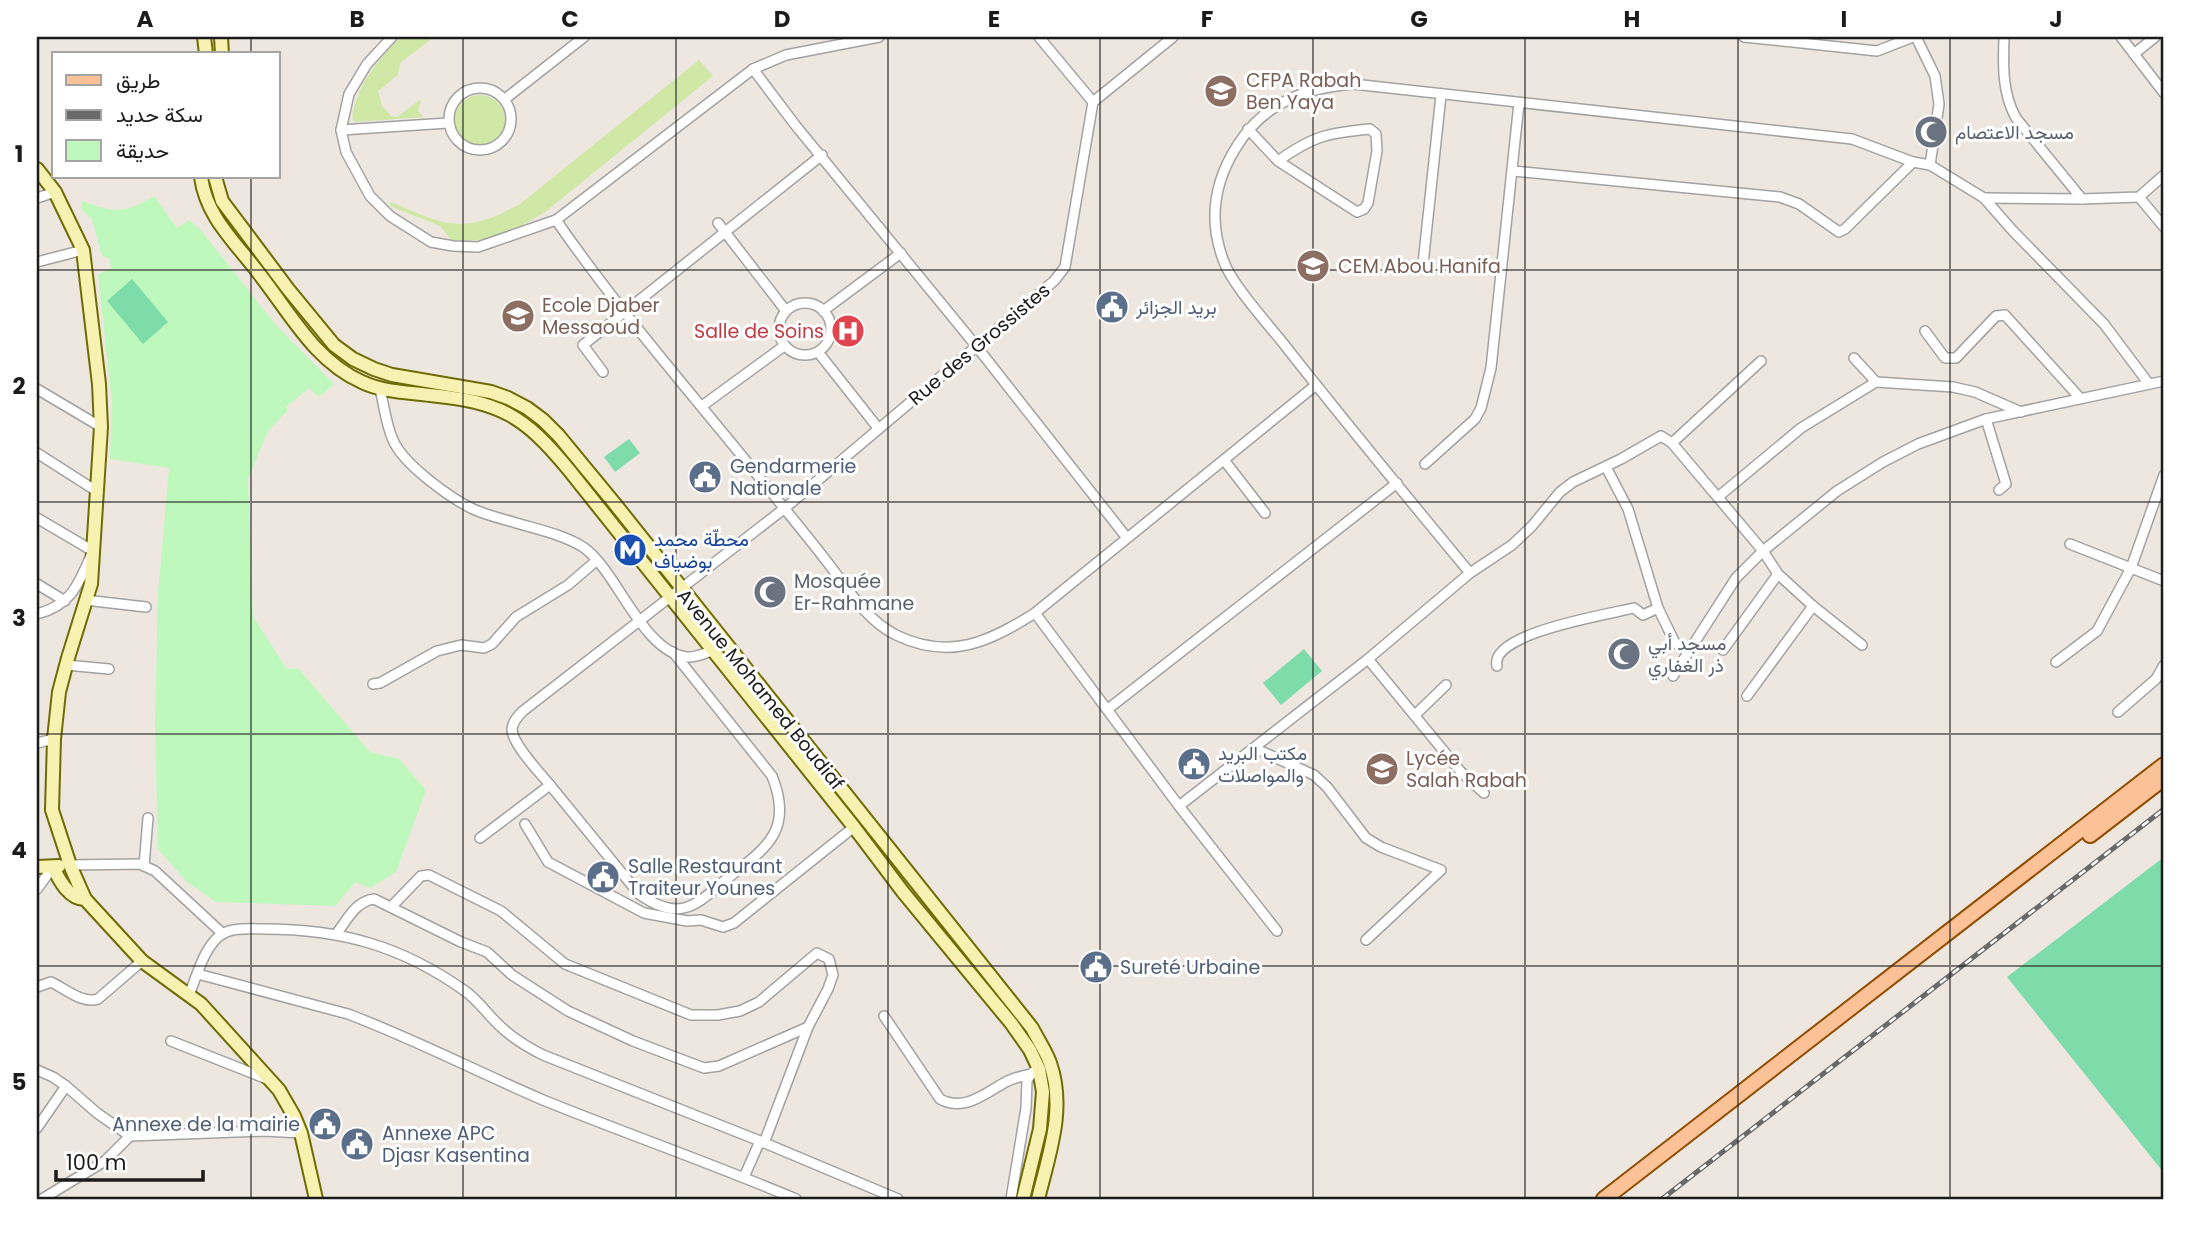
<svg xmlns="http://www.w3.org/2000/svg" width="2201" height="1236" viewBox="0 0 2201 1236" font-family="Poppins,Vazirmatn,sans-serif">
	<rect width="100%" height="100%" fill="#ede7e0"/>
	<g fill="#cfe8a5">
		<path d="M401 37H434L400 63 398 75 378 91 382 106 391 116 397 117 421 99 418 111 424 117 355 122 352 118C357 85 378 59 401 37Z"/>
		<path d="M699 60 713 76 545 212C512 232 490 243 451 240L440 226 390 206V202C446 225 462 236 520 204Z"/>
		<circle cx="480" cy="120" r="25"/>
	</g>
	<path fill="#bff8bc" d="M154 196 177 228 189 220 200 229 275 324 334 384 319 397 309 388 286 407 288 410 268 431 248 479 253 617 287 669 298 668 370 752 399 759 426 790 396 872 370 888 355 882 335 906 216 902 187 882 158 849 155 723 158 594 169 468 110 459 112 403 98 274 111 269 110 259 102 256 92 219 82 210V201C115 213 124 214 154 196Z"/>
	<g fill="#7edcaa">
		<polygon points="132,279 168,322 143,344 107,301"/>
		<polygon points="629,439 640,453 615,472 604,457"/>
		<polygon points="1304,649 1322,671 1281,705 1263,683"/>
		<polygon points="2164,857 2164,1173 2007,977"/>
	</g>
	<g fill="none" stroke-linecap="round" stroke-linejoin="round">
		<defs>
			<g id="street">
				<polyline points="392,37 367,64 349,94 341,130 346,152 370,196 390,216 431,242 453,246 478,247 556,220 753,69 786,55 879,37"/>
				<polyline points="1039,37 1093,102"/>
				<polyline points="1744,37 1877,51 1913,37"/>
				<polyline points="1916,37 1935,76 1939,104 1930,165"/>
				<path d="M2004 37C2003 65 2002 93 2016 118L2082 199"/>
				<polyline points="2121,37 2164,93"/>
				<polyline points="2134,54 2155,37"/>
				<polyline points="753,69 796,126 977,347 1127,538"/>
				<circle cx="480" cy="119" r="31"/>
				<polyline points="505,99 584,37"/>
				<path d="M1248 129 1278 161 1357 212 1364 209 1368 203 1377 151 1376 134 1370 129C1327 133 1313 136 1278 161"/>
				<polyline points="341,130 448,123"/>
				<polyline points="1513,171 1780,197 1799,204 1839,232 1845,229 1913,162"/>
				<polyline points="2139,197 2164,227"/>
				<polyline points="37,198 55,192"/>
				<polyline points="1984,198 2082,199 2139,197 2164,175"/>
				<path d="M556 220C626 321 708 412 784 508 802 530 820 552 837 575 853 597 870 622 896 635 950 661 989 642 1035 613L1316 385"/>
				<polyline points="718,223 786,311"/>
				<polyline points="37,262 83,250"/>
				<polyline points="1423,264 1441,95"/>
				<circle cx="805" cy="329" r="26"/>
				<polyline points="823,311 901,253"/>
				<polyline points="1925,331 1945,358 1956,358 1996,316 2005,315 2080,398"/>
				<polyline points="818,352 878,428"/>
				<polyline points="1854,358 1876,382 1953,387 1975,392 2021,412"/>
				<polyline points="603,372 583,345 822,155"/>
				<polyline points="37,389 101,427"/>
				<path d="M380 389C384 405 386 425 393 440 403 464 450 498 473 509 486 515 499 518 513 522 536 529 562 534 583 547 617 570 642 652 687 657 695 658 705 653 712 651"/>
				<polyline points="702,406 784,346"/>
				<polyline points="1986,419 2006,484 1999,490"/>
				<polyline points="1672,443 1761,361"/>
				<polyline points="37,453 98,492"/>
				<polyline points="1224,460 1265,513"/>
				<polyline points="1425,464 1475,419 1481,408 1491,368 1519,103"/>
				<polyline points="1606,467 1628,509 1658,608 1675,643 1689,650"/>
				<polyline points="1718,497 1801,428 1876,382"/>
				<path d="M37 518 93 551C79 582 73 605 37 614"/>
				<polyline points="2070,544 2164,581"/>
				<path d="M1470 573C1407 497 1344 421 1283 343 1267 323 1232 284 1224 262 1208 221 1214 182 1237 146 1264 103 1304 88 1353 84L1852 139 1913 162 1930 165 1984 198 2013 231 2104 324 2149 384"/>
				<polyline points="37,584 65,601"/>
				<polyline points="85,600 146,607"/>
				<polyline points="1035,613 1179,806 1277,931"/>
				<polyline points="1723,650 1778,574"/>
				<polyline points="1368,659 1461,772 1484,793"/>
				<polyline points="2056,662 2097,631 2131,568 2164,475"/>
				<polyline points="66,665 109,669"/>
				<path d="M1497 666C1489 633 1610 614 1634 608L1643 615 1658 608"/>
				<polyline points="1673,676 1736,578 1763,551 1837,491 1883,462 1918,444 1986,419 2164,381"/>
				<polyline points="373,684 380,683 437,651 461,645 484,648 492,644 516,617 568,585 596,561"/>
				<polyline points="1747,696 1813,606"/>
				<polyline points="1108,709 1397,483"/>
				<polyline points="2118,712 2156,679 2164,665"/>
				<polyline points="1415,715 1446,685"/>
				<polyline points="37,743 54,739"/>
				<polyline points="1254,748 1314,775 1327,787 1366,838 1381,847 1441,870 1366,940"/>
				<path d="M550 785 639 894C652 903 668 912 684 908 700 904 712 891 724 881 763 850 795 833 772 776L673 652"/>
				<polyline points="1179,806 1368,659 1470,573 1512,545 1532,526 1560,492 1573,482 1621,459 1661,436 1672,443 1763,551 1778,574 1813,606 1862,645"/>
				<polyline points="525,824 548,862 644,913 687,921 701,920 723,927 734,923 854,827"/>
				<path d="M480 838 550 785C540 773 513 745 512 730 512 722 518 716 523 711L785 508 1054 281 1065 267 1093 102 1173 37"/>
				<polyline points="70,865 140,864 155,871 223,934"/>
				<polyline points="144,866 148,818"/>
				<polyline points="37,889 53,867"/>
				<polyline points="392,906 421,876 429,875 501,911 565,964 691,1015 718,1015 740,1011 759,1002 817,953 829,959 833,975 828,989 808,1027 764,1143"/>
				<path d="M337 933C347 920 356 901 374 899L461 942 487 952 512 975 568 1011 633 1041 704 1068 719 1066 808 1027"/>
				<path d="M198 974 348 1014C414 1039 478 1072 543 1100 627 1134 713 1164 796 1199"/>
				<path d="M37 987 51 982C66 989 82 1004 98 999L142 961"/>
				<path d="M189 995C197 976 204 946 222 934 233 927 251 929 264 929 341 929 402 946 465 991 478 1000 487 1014 499 1025 512 1038 527 1047 543 1055L760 1141 898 1199"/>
				<path d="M884 1016 940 1099C964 1112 984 1094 1004 1083 1012 1078 1022 1076 1031 1074"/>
				<polyline points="171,1041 267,1079"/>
				<polyline points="37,1070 53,1077 66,1086 97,1113 130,1136 264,1131 301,1133"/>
				<polyline points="37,1128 66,1086"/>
				<polyline points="744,1177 760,1141"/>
				<polyline points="42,1199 105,1161 130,1136"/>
				<polyline points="1011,1199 1026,1108 1027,1080 1033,1072"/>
			</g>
			<g id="secondary">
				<polyline points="204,37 206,54"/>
				<polyline points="221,37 222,54"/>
				<polyline points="37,169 55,192 83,250 99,384 101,427 91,584 68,658 59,692 54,739 52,810 70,865 85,899 142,961 201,1004 279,1090 294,1116 301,1133 316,1199"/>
				<path d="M201 177C206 216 234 241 257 271 289 311 314 361 362 382 383 392 407 392 430 395 500 402 524 415 569 470L854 827 903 892 1011 1023 1030 1050 1039 1069 1043 1092 1040 1129 1023 1199"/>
				<path d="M215 177 222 201 288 289 334 345 353 359 374 369 392 375 491 392 508 398 527 408 543 420 559 436 615 504 1032 1028C1038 1040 1046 1051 1050 1063 1066 1109 1049 1154 1038 1199"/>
				<polyline points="37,867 59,866"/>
				<path d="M53 867C59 880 69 899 85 899"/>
			</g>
			<g id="primary">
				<polyline points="2090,835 2164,778"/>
				<polyline points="1604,1199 2164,765"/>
			</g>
		</defs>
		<use href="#street" stroke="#a2a2a2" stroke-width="12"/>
		<use href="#secondary" stroke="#6f6b05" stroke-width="16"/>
		<use href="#primary" stroke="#914d01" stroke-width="18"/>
		<use href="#street" stroke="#fff" stroke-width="9"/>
		<use href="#secondary" stroke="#f8f2b2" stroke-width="12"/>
		<use href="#primary" stroke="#fbc297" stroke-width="14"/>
		<defs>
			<polyline id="rail" points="1662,1199 2164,809"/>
		</defs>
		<use href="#rail" stroke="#696969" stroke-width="5"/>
		<use href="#rail" stroke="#fff" stroke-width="2.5" stroke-dasharray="8" stroke-linecap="butt"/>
	</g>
	<path fill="none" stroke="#1b1b1b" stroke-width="2" stroke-opacity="0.55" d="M251 37V54M463 37V1199M676 37V1199M888 37V1199M1100 37V1199M1313 37V1199M1525 37V1199M1738 37V1199M1950 37V1199M251 177V1199M37 270H2164M37 502H2164M37 734H2164M37 966H2164"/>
	<defs>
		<symbol id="university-disc" viewBox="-11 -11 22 22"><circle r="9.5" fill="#8d6e63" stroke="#fff"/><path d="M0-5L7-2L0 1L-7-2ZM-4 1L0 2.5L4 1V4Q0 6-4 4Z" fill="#fff"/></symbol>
		<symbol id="mosque-disc" viewBox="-11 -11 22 22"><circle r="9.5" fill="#6b7280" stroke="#fff"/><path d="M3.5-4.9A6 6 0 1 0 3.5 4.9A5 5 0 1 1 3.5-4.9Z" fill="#fff"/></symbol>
		<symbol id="school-disc" viewBox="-11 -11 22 22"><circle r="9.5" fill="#8d6e63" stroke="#fff"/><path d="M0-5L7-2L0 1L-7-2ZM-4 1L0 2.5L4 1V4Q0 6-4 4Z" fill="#fff"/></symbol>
		<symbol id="civic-disc" viewBox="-11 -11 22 22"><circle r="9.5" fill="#5c6f8a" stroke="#fff"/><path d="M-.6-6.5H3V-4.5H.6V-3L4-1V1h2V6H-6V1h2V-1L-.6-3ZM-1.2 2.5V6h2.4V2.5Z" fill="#fff"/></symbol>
		<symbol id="hospital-disc" viewBox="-11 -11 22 22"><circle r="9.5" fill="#e0444e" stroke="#fff"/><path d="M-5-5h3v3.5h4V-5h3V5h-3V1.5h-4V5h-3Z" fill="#fff"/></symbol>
		<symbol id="metro-disc" viewBox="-11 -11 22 22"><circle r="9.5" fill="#1a4fb4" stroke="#fff"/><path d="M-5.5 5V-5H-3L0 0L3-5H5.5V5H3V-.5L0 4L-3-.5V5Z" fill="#fff"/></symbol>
	</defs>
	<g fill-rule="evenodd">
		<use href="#university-disc" x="1202" y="72" width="38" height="38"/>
		<use href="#mosque-disc" x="1912" y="113" width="38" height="38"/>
		<use href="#school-disc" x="1294" y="247" width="38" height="38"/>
		<use href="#civic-disc" x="1093" y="288" width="38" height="38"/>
		<use href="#school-disc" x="499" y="297" width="38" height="38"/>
		<use href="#hospital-disc" x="829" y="312" width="38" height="38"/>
		<use href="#civic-disc" x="686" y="458" width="38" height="38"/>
		<use href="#metro-disc" x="611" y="531" width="38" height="38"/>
		<use href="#mosque-disc" x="751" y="573" width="38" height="38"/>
		<use href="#mosque-disc" x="1605" y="635" width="38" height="38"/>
		<use href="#civic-disc" x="1175" y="745" width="38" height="38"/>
		<use href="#school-disc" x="1363" y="750" width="38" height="38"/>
		<use href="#civic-disc" x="584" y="858" width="38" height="38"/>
		<use href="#civic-disc" x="1077" y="948" width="38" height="38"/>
		<use href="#civic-disc" x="306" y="1105" width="38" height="38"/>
		<use href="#civic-disc" x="338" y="1125" width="38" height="38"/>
	</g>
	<g text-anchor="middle" stroke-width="6" stroke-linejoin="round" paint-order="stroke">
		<g font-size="19" fill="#785e54" stroke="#fff" text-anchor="start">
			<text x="1246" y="87">CFPA Rabah<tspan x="1246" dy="22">Ben Yaya</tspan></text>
			<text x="1338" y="273">CEM Abou Hanifa</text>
			<text x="542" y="312">Ecole Djaber<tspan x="542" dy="22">Messaoud</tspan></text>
			<text x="1406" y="765">Lycée<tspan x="1406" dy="22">Salah Rabah</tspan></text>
		</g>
		<g font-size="19" fill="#5b616d" stroke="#fff" text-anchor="start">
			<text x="1955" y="139">مسجد الاعتصام</text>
			<text x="794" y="588">Mosquée<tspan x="794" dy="22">Er-Rahmane</tspan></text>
			<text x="1648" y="650">مسجد أبي<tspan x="1648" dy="22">ذر الغفاري</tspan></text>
		</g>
		<g font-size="19" fill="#4e5e75" stroke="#fff" text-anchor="start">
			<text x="1136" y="314">بريد الجزائر</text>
			<text x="730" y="473">Gendarmerie<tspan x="730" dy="22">Nationale</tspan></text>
			<text x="1218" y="760">مكتب البريد<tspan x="1218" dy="22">والمواصلات</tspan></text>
			<text x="628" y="873">Salle Restaurant<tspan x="628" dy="22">Traiteur Younes</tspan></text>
			<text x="1120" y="974">Sureté Urbaine</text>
			<text x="300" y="1131" text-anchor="end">Annexe de la mairie</text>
			<text x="382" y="1140">Annexe APC<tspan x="382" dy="22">Djasr Kasentina</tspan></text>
		</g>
		<g font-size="19" fill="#be3a42" stroke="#fff" text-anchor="end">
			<text x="824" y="338">Salle de Soins</text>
		</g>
		<g font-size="19" fill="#1b1b1b" stroke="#fff">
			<text transform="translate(979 344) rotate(-40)" y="7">Rue des Grossistes</text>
			<text transform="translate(761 689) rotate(51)" y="7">Avenue Mohamed Boudiaf</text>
		</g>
		<g font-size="19" fill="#164399" stroke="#fff" text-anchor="start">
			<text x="654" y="546">محطّة محمد<tspan x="654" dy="22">بوضياف</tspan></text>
		</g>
	</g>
	<rect width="2201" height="1236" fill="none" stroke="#ffffff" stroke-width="77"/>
	<rect x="52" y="52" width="228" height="126" fill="#ffffff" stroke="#a4a4a4" stroke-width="2"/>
	<rect x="66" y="75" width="35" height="10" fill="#fbc297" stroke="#a4a4a4" stroke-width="2"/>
	<text x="116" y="88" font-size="21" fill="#1b1b1b">طريق</text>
	<rect x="66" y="110" width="35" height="10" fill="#696969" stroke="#a4a4a4" stroke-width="2"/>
	<text x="116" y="122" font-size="21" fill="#1b1b1b">سكة حديد</text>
	<rect x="66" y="140" width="35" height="21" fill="#bff8bc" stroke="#a4a4a4" stroke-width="2"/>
	<text x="116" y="158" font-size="21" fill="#1b1b1b">حديقة</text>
	<path d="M56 1170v10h147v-10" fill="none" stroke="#1b1b1b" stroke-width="3.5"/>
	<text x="66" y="1170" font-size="21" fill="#1b1b1b" stroke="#ffffff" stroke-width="5" paint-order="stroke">100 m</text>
	<rect x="38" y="38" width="2124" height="1160" fill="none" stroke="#1b1b1b" stroke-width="2.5"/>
	<g font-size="23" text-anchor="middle" font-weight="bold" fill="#1b1b1b">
		<text x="145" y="27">A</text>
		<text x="357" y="27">B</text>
		<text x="570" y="27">C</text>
		<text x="782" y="27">D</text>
		<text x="994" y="27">E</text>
		<text x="1207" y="27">F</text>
		<text x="1419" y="27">G</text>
		<text x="1632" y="27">H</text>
		<text x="1844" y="27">I</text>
		<text x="2056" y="27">J</text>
		<text x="19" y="162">1</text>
		<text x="19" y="394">2</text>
		<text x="19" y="626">3</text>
		<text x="19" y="858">4</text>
		<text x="19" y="1090">5</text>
	</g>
</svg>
